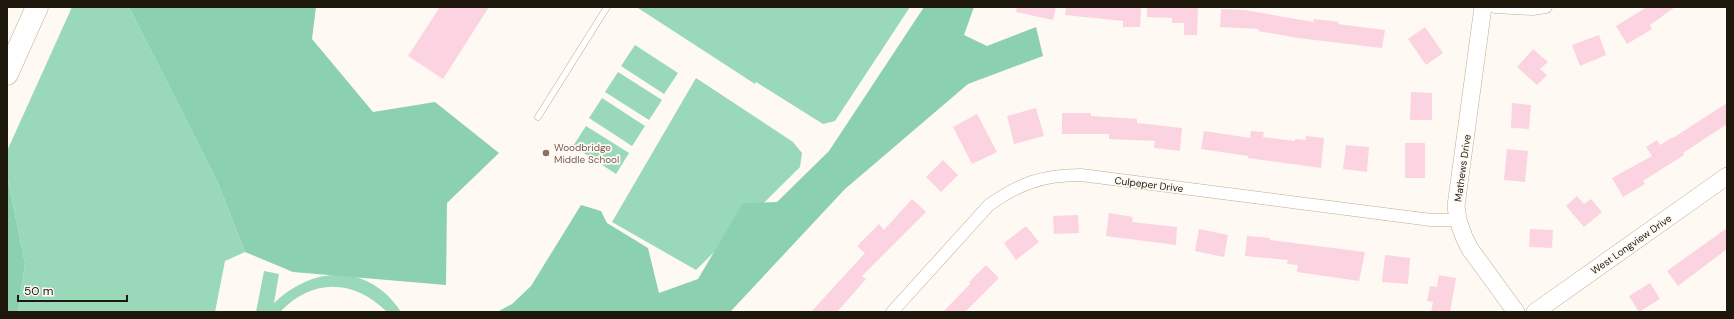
<svg xmlns="http://www.w3.org/2000/svg" width="1734" height="319" viewBox="0 0 1734 319" font-family="'DM Sans',sans-serif">
	<rect width="100%" height="100%" fill="#fefaf3"/>
	<g fill="#9ad8ba">
		<polygon points="72,7 129,7 218,183 245,252 225,261 215,312 18,312 25,263 7,176 7,151"/>
		<polygon points="910,7 835,121 823,124 756,82 755,84 638,8"/>
		<polygon points="635,45 678,73 664,94 621,66"/>
		<polygon points="618,72 662,100 649,120 605,92"/>
		<polygon points="696,78 793,142 802,153 800,167 696,270 612,222"/>
		<polygon points="602,98 645,126 632,146 589,118"/>
		<polygon points="586,126 629,153 616,174 573,146"/>
		<path d="M264 271 279 274 274 303C314 265 369 263 401 312H387C353 279 313 278 280 312H256Z"/>
	</g>
	<g fill="#8bd1b0">
		<polygon points="129,7 316,7 312,39 373,112 435,102 499,153 447,203 446,285 293,272 245,252 218,183"/>
		<polygon points="924,7 974,7 964,35 987,46 1036,27 1043,56 968,84 845,189 730,312 497,312 512,304 531,286 581,205 601,211 607,223 648,248 659,293 698,279 743,203 777,202 829,151"/>
		<polygon points="7,176 25,263 18,312 7,312"/>
	</g>
	<g fill="#fbd3e1">
		<polygon points="440,7 489,7 443,79 408,56"/>
		<polygon points="1017,7 1056,7 1053,20 1016,12"/>
		<polygon points="1066,7 1141,7 1140,27 1123,27 1123,21 1065,15"/>
		<polygon points="1147,7 1198,7 1197,35 1184,35 1184,23 1172,23 1172,18 1147,17"/>
		<polygon points="1647,7 1675,7 1650,25 1652,29 1627,44 1616,26"/>
		<polygon points="1221,9 1245,10 1313,22 1314,19 1339,22 1338,24 1385,30 1382,48 1298,38 1258,31 1259,29 1220,27"/>
		<polygon points="1425,27 1443,53 1426,65 1408,39"/>
		<polygon points="1599,35 1606,55 1580,66 1572,45"/>
		<polygon points="1533,49 1548,62 1540,69 1547,75 1537,85 1517,67"/>
		<polygon points="1411,92 1432,93 1432,120 1410,120"/>
		<polygon points="1512,103 1531,105 1529,129 1511,128"/>
		<polygon points="1727,103 1727,124 1683,153 1684,155 1643,181 1645,184 1623,197 1612,178 1652,156 1646,147 1657,140 1660,145 1673,137 1673,138"/>
		<polygon points="1036,108 1044,136 1014,144 1007,116"/>
		<polygon points="1062,113 1091,113 1091,116 1137,119 1137,123 1182,128 1180,151 1154,148 1155,141 1109,139 1109,134 1062,134"/>
		<polygon points="977,114 997,152 972,164 953,127"/>
		<polygon points="1204,131 1250,138 1251,131 1264,132 1263,137 1295,141 1295,139 1306,140 1306,136 1324,138 1321,168 1248,158 1248,156 1201,149"/>
		<rect x="1405" y="143" width="20" height="35"/>
		<polygon points="1346,145 1369,147 1367,172 1343,169"/>
		<polygon points="1507,149 1528,151 1525,182 1504,180"/>
		<polygon points="943,160 958,175 941,192 926,177"/>
		<polygon points="1577,196 1584,204 1591,199 1602,212 1584,227 1566,206"/>
		<polygon points="912,199 926,212 862,276 866,279 837,312 811,312 865,253 857,246 879,224 884,230"/>
		<polygon points="1109,213 1133,217 1132,222 1177,227 1176,245 1106,236"/>
		<polygon points="1078,215 1079,233 1054,234 1053,216"/>
		<polygon points="1026,226 1039,242 1016,260 1004,243"/>
		<polygon points="1727,228 1727,249 1678,286 1667,271"/>
		<polygon points="1199,229 1228,235 1224,257 1195,251"/>
		<polygon points="1530,229 1553,230 1552,248 1529,247"/>
		<polygon points="1247,236 1270,238 1270,240 1365,252 1359,281 1297,272 1298,265 1287,264 1288,260 1245,256"/>
		<polygon points="1385,255 1410,258 1408,284 1382,282"/>
		<polygon points="986,265 999,278 965,312 943,312 970,284 969,282"/>
		<polygon points="1439,275 1456,278 1450,312 1431,312 1433,302 1427,301 1430,286 1437,287"/>
		<polygon points="1650,283 1660,299 1639,312 1629,296"/>
	</g>
	<g fill="none" stroke-linecap="round" stroke-linejoin="round">
		<defs>
			<polyline id="lane" points="538,117 607,7"/>
			<g id="street">
				<polyline points="1495,7 1532,9 1546,7"/>
				<path d="M892 312 989 205C1020 183 1043 175 1081 175L1431 220H1458"/>
			</g>
			<g id="secondary">
				<polyline points="1483,7 1456,206 1458,220 1464,237 1470,249 1516,312"/>
				<polyline points="1535,312 1727,176"/>
			</g>
			<polyline id="highway" points="7,74 37,7"/>
		</defs>
		<use href="#lane" stroke="#bfac8d" stroke-width="7"/>
		<use href="#street" stroke="#bfac8d" stroke-width="13"/>
		<use href="#secondary" stroke="#bfac8d" stroke-width="18"/>
		<use href="#highway" stroke="#bfac8d" stroke-width="23"/>
		<use href="#lane" stroke="#fff" stroke-width="6"/>
		<use href="#street" stroke="#fff" stroke-width="12"/>
		<use href="#secondary" stroke="#fff" stroke-width="17"/>
		<use href="#highway" stroke="#fff" stroke-width="22"/>
	</g>
	<circle fill="#8d6e63" stroke="#fefaf3" stroke-width="1.5" cx="546" cy="153" r="4"/>
	<g text-anchor="middle" stroke-width="3.5" stroke-linejoin="round" paint-order="stroke">
		<g font-size="10" fill="#785e54" stroke="#fefaf3" text-anchor="start">
			<text x="554" y="151">Woodbridge<tspan x="554" dy="12">Middle School</tspan></text>
		</g>
		<g font-size="10" fill="#1e170b" stroke="#fefaf3">
			<text transform="translate(1462 168) rotate(-82)" y="4">Mathews Drive</text>
			<text transform="translate(1149 184) rotate(7)" y="4">Culpeper Drive</text>
			<text transform="translate(1631 244) rotate(-35)" y="4">West Longview Drive</text>
		</g>
	</g>
	<rect width="1734" height="319" fill="none" stroke="#1e170b" stroke-width="16"/>
	<path d="M18 295v6h109v-6" fill="none" stroke="#1e170b" stroke-width="2"/>
	<text x="24" y="295" font-size="12" fill="#1e170b" stroke="#fefaf3" stroke-width="3" paint-order="stroke">50 m</text>
</svg>
